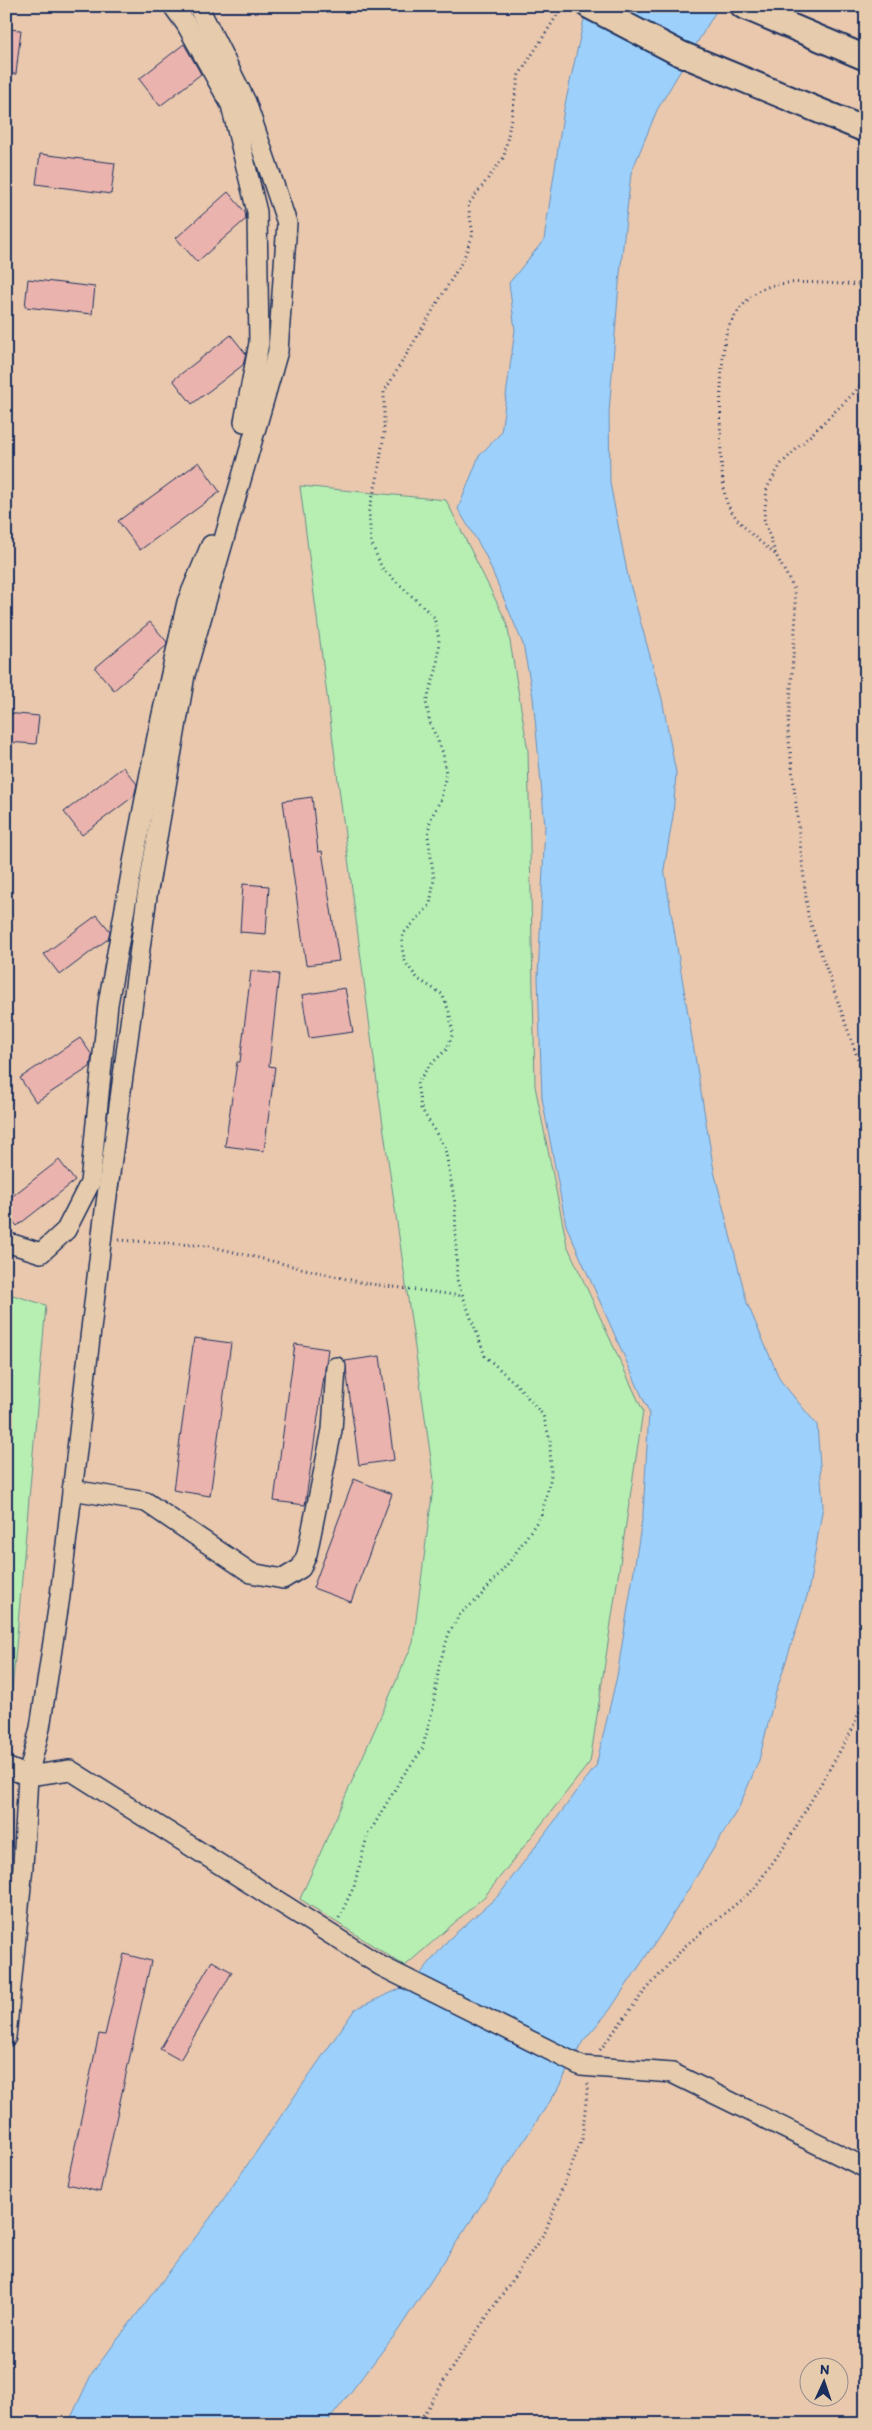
<svg xmlns="http://www.w3.org/2000/svg" width="872" height="2430" viewBox="0 0 872 2430" font-family="Itim,sans-serif">
	<rect width="100%" height="100%" fill="#e9c8ae"/>
	<filter id="ink" filterUnits="userSpaceOnUse"><feTurbulence type="fractalNoise" baseFrequency=".02" numOctaves="2"/><feDisplacementMap in="SourceGraphic" scale="10" xChannelSelector="R" yChannelSelector="G"/><feConvolveMatrix kernelMatrix="1 2 1 2 8 2 1 2 1" color-interpolation-filters="sRGB"/></filter>
	<g filter="url(#ink)">
		<g fill="#b7efb2" stroke="#698f88">
			<polygon points="300,486 446,500 507,623 528,751 535,1086 567,1245 643,1411 590,1762 485,1896 405,1966 300,1899 413,1643 434,1480 378,1090"/>
			<polygon points="6,1293 46,1305 9,1726 6,1724"/>
		</g>
		<polygon fill="#9dd1fb" stroke="#6990bc" points="587,6 719,6 657,110 631,173 619,283 609,412 610,483 628,577 662,699 676,773 673,816 664,869 714,1171 747,1303 780,1380 817,1425 823,1506 808,1593 775,1695 759,1760 739,1807 661,1934 609,2011 583,2041 556,2092 397,2332 326,2424 68,2424 92,2373 214,2213 355,2009 413,1983 448,1940 499,1895 596,1766 617,1676 643,1514 649,1412 566,1225 542,1098 538,977 545,826 533,697 523,644 485,554 458,509 479,456 501,433 515,330 509,283 544,240 564,109"/>
		<g fill="#ebb3ad" stroke="#1b2f5e">
			<polygon points="6,29 21,30 16,74 6,74"/>
			<polygon points="184,44 201,74 160,106 139,79"/>
			<polygon points="40,154 115,163 111,194 36,184"/>
			<polygon points="228,192 245,212 246,219 197,262 176,238"/>
			<polygon points="28,279 95,287 92,314 25,307"/>
			<polygon points="231,335 246,354 243,365 192,404 173,380"/>
			<polygon points="199,462 220,492 140,550 118,521"/>
			<polygon points="150,622 167,642 166,646 114,690 95,668"/>
			<polygon points="6,713 39,716 36,744 6,742"/>
			<polygon points="123,767 137,784 134,796 82,835 64,812"/>
			<polygon points="312,797 318,852 322,851 339,961 306,965 283,801"/>
			<polygon points="243,884 269,886 266,934 240,932"/>
			<polygon points="97,915 110,931 108,939 60,975 44,954"/>
			<polygon points="251,971 279,974 269,1066 275,1067 264,1151 225,1146 237,1062 240,1062"/>
			<polygon points="345,988 353,1032 309,1038 302,995"/>
			<polygon points="80,1038 92,1055 90,1067 36,1102 20,1078"/>
			<polygon points="59,1160 75,1181 17,1226 6,1213 6,1201"/>
			<polygon points="194,1338 231,1343 210,1496 173,1490"/>
			<polygon points="295,1344 328,1349 305,1505 274,1501"/>
			<polygon points="380,1356 394,1460 359,1465 345,1361"/>
			<polygon points="354,1479 392,1494 351,1602 313,1588"/>
			<polygon points="124,1954 151,1961 100,2192 67,2184 99,2034 105,2035"/>
			<polygon points="212,1961 232,1972 180,2060 160,2049"/>
		</g>
		<g fill="none" stroke-linecap="round" stroke-linejoin="round">
			<defs>
				<g id="minor">
					<polyline points="173,6 186,24 231,105 257,212 259,343 244,422"/>
					<polyline points="6,1242 41,1253 66,1230 90,1183 108,1004 136,846 157,737 187,602 211,545"/>
					<polyline points="72,1490 146,1502 251,1573 283,1579 301,1568 307,1554 332,1430 336,1367"/>
					<polyline points="6,1767 28,1776 40,1728 60,1596 103,1226 147,896 185,675 278,351 287,223 246,102 198,6"/>
					<polyline points="6,2037 23,1866 28,1776 70,1770 381,1966 581,2066 672,2073 866,2168"/>
				</g>
				<g id="major">
					<polyline points="589,6 679,53 866,130"/>
					<polyline points="743,6 866,58"/>
				</g>
			</defs>
			<use href="#minor" stroke="#1b2f5e" stroke-width="22"/>
			<use href="#major" stroke="#1b2f5e" stroke-width="28"/>
			<g stroke="#1b2f5e" stroke-width="3" stroke-dasharray="1 4" stroke-linecap="butt">
				<polyline points="866,378 856,391 781,464 767,488 764,519 776,555 794,589 796,615 788,731 808,916 866,1082"/>
				<path d="M775 554C757 539 739 526 728 505 717 485 719 355 727 331 730 320 750 294 760 290 788 276 834 286 866 284"/>
				<polyline points="119,1240 209,1246 363,1283 463,1296"/>
				<polyline points="339,1918 354,1886 367,1837 402,1777 422,1750 433,1708 439,1666 449,1633 460,1614 479,1598 510,1561 541,1516 551,1477 550,1440 543,1415 517,1385 485,1356 457,1280 455,1203 445,1148 421,1108 417,1083 429,1066 447,1049 453,1033 449,1011 442,994 418,979 405,962 402,948 403,934 430,905 434,879 428,836 430,820 441,799 446,774 443,753 430,723 426,702 437,668 439,639 434,617 382,568 371,542 369,511 377,480 384,433 384,392 463,260 473,234 468,205 504,157 519,75 563,6"/>
				<polyline points="600,2050 640,1997 685,1946 753,1890 786,1844 851,1732 866,1694"/>
				<polyline points="418,2424 455,2363 545,2232 582,2139 588,2082"/>
			</g>
			<use href="#minor" stroke="#e6ccad" stroke-width="19"/>
			<use href="#major" stroke="#e6ccad" stroke-width="24"/>
		</g>
	</g>
	<rect width="872" height="2430" fill="none" stroke="#e6ccad" stroke-width="25"/>
	<rect x="12" y="12" width="847" height="2405" fill="none" stroke="#1b2f5e" stroke-width="2" filter="url(#ink)"/>
	<g transform="translate(824 2382) rotate(3)"><circle r="24" fill="#e6ccad" stroke="#958d8d"/>
	<path d="M0-4L9 19L0 12L-9 19Z" fill="#1b2f5e"/>
	<text y="-8" font-size="14" font-weight="bold" text-anchor="middle" fill="#1b2f5e">N</text>
	</g>
</svg>
